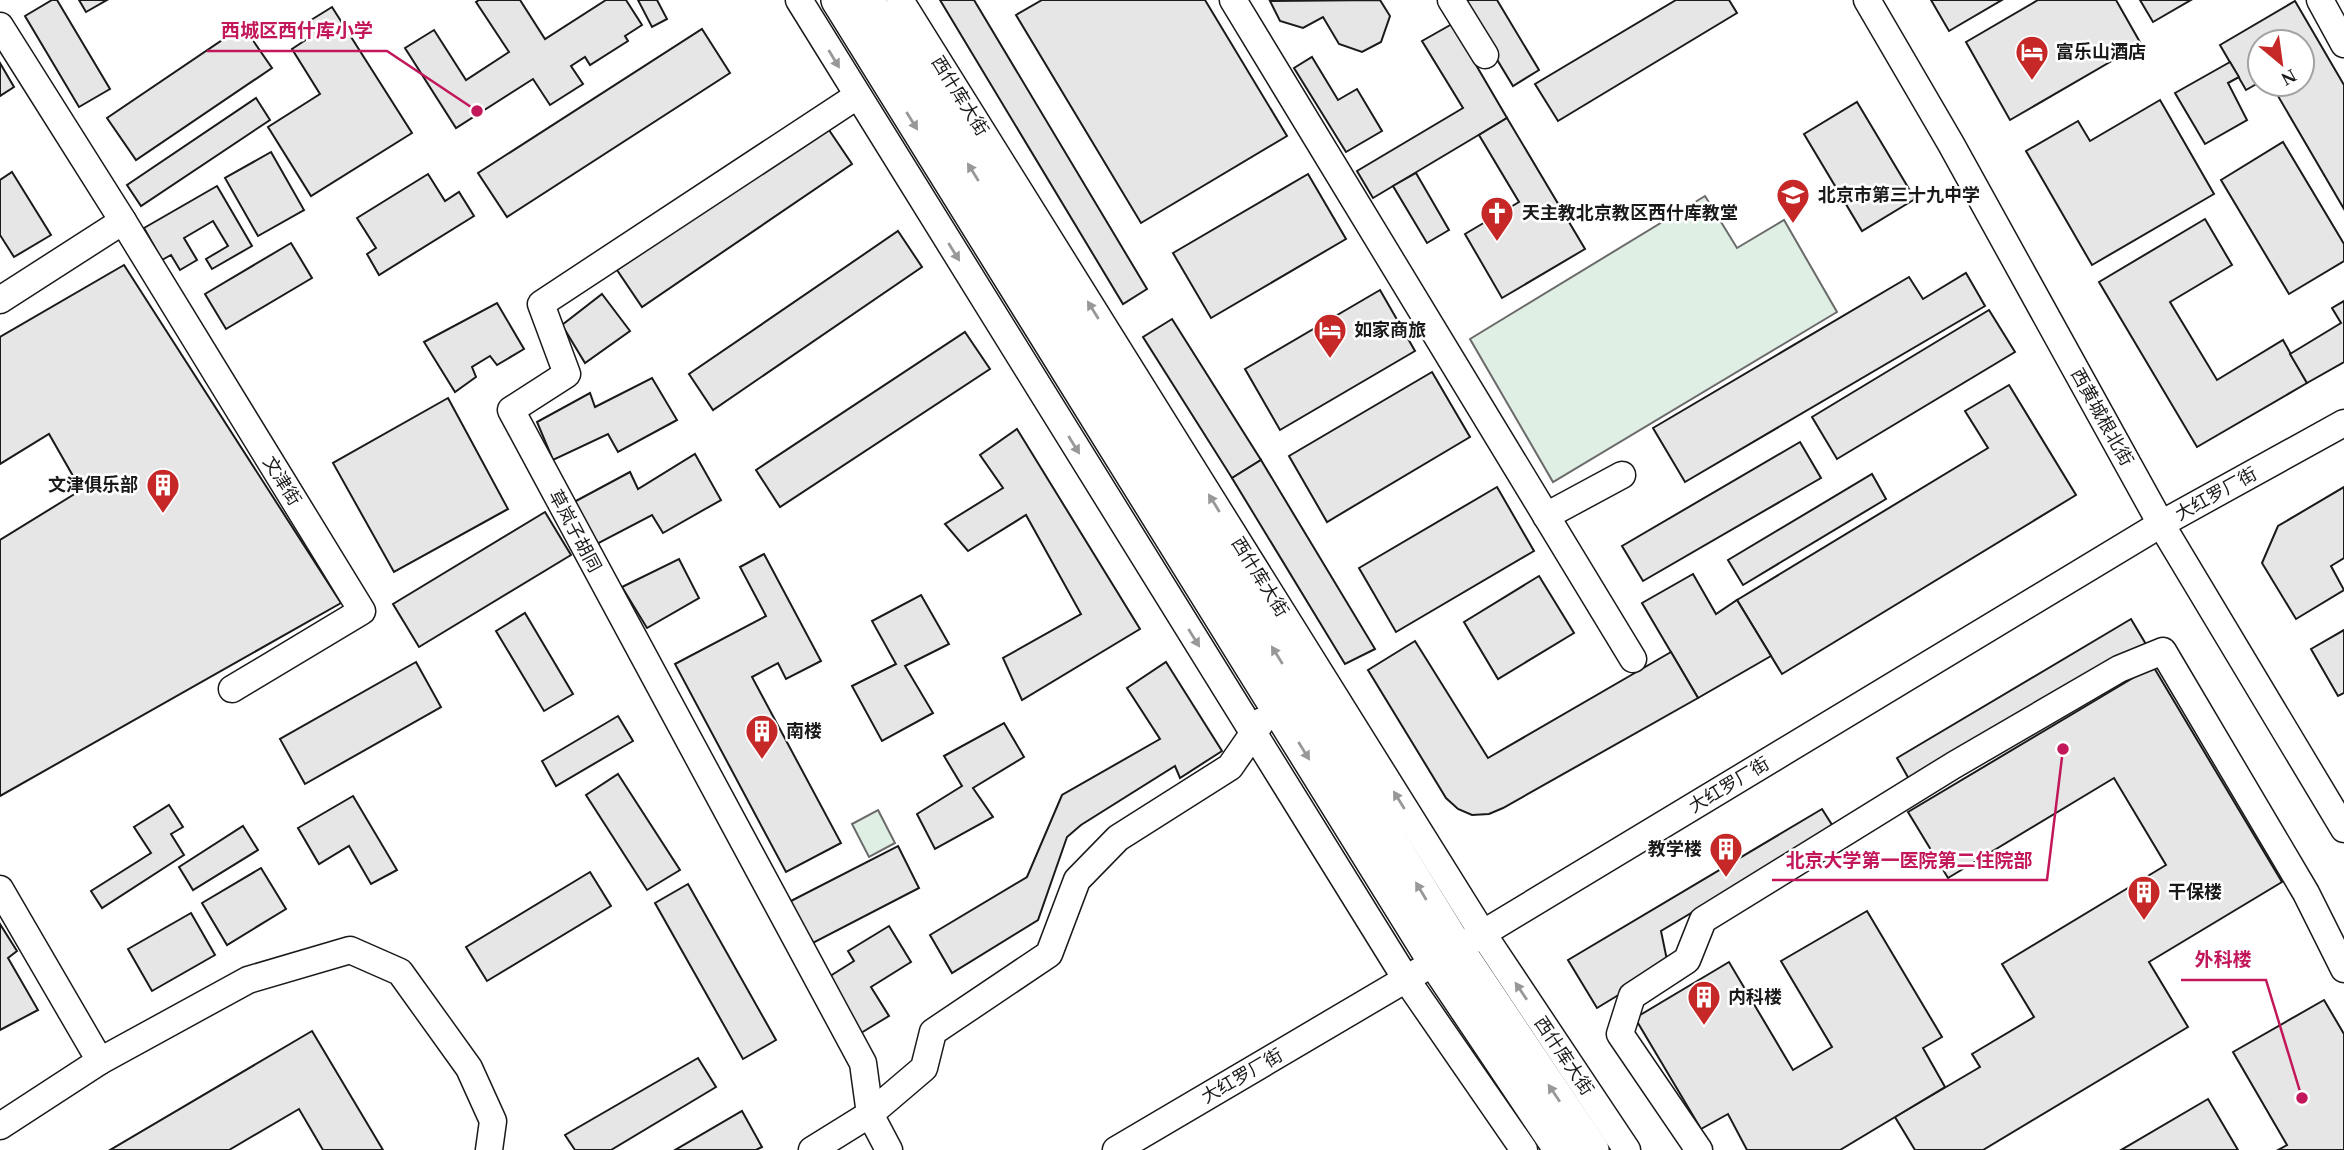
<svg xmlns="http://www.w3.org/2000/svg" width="2344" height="1150" viewBox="0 0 2344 1150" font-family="'Times New Roman','Noto Sans SC',serif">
	<rect width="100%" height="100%" fill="#fff"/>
	<g fill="#e0efe3" stroke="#6a6a6a" stroke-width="2">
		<polygon points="1705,196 1737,248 1784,220 1837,312 1553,482 1470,339"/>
		<polygon points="878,810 895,843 869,857 852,824"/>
	</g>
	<g fill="#e6e6e6" stroke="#1a1a1a" stroke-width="2">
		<polygon points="52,0 57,0 110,89 79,107 25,16"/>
		<polygon points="79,0 107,0 86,12"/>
		<polygon points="479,0 520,0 545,39 606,0 626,0 642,25 625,36 628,41 590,65 585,57 571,66 583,84 550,105 533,79 456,128 405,48 434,30 466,80 509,52 476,2"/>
		<polygon points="638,0 657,0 667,19 652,27"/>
		<polygon points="940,0 974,0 1147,289 1123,304"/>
		<polygon points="1042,0 1205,0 1287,136 1141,223 1016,15"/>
		<polygon points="1380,0 1390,16 1381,42 1362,52 1339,44 1323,17 1303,28 1280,21 1270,1"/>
		<polygon points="1461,0 1497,0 1539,70 1513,86"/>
		<polygon points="1676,0 1729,0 1737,13 1558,121 1535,84"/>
		<polygon points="1931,0 2002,0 1949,31"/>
		<polygon points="2038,0 2116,0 2141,44 2010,120 1966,42"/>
		<polygon points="2140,0 2191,0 2153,22"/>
		<polygon points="2295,1 2344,85 2344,209 2271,84 2302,84 2302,42 2260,42 2260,82 2246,90 2220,45"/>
		<polygon points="332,7 412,133 311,196 268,127 320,94 292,49 310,37 303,25"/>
		<polygon points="1452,24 1507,118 1373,198 1357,171 1463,108 1422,41"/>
		<polygon points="243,26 272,68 136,160 107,118"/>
		<polygon points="702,29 730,73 507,217 478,173"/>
		<polygon points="1312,57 1338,100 1357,89 1382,131 1346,152 1294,68"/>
		<polygon points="2230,62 2239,77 2228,83 2247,120 2205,144 2175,93"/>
		<polygon points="0,63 14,87 0,96"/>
		<polygon points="256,98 270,120 141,206 127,185"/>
		<polygon points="2160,100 2214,194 2092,265 2026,151 2078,121 2090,141"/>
		<polygon points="1857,102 1915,199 1862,231 1804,134"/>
		<polygon points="1507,118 1585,249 1502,298 1465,234 1519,202 1479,135"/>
		<polygon points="827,127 852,164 642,307 617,270"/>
		<polygon points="2283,142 2344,244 2344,261 2289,294 2221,180"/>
		<polygon points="271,152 304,210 258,236 225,178"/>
		<polygon points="12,172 51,235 14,257 0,235 0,180"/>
		<polygon points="1416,173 1449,230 1427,243 1393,186"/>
		<polygon points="428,174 445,201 459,192 474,216 379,275 367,254 376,248 357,218"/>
		<polygon points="1308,174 1346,239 1211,318 1173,253"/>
		<polygon points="217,186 252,246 212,269 206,259 228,246 213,221 184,238 197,260 180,270 171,255 162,260 144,228"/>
		<polygon points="2205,219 2232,265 2170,302 2217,380 2283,340 2307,383 2197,447 2099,282"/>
		<polygon points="898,231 922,267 713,410 689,374"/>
		<polygon points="291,243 312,278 226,329 205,294"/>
		<polygon points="124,265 341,603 0,796 0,540 81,490 49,434 0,464 0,337"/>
		<polygon points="1966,273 1985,306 1685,482 1653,428 1909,277 1923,299"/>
		<polygon points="1380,290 1415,351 1280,430 1245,369"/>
		<polygon points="602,294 630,331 585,363 562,325"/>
		<polygon points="2344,301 2344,362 2307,383 2290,354 2341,323 2332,308"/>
		<polygon points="497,303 524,349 497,365 490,356 472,367 476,377 455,392 424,342"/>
		<polygon points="1989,310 2015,352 1837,459 1812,417"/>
		<polygon points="1172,319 1261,460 1232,478 1143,337"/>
		<polygon points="965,332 990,369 780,507 756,470"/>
		<polygon points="1432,372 1470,437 1327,522 1289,456"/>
		<polygon points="652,378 677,420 618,452 608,434 553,460 537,422 590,393 595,407"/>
		<polygon points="2009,385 2076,495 1782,674 1737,600 1988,448 1965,411"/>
		<polygon points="448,398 508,509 394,572 333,463"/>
		<polygon points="1017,429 1140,629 1022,700 1003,658 1081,614 1026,515 968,551 945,524 1003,488 980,455"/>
		<polygon points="1800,442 1821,478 1643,581 1622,546"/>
		<polygon points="695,454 721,500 663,533 652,515 595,545 574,502 630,472 638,489"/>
		<polygon points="1261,460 1375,649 1345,664 1232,478"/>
		<polygon points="1872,474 1886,499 1743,585 1728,560"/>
		<polygon points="1497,487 1534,551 1396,632 1359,568"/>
		<polygon points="2344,487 2344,558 2331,566 2344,590 2296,619 2262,563 2278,526"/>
		<polygon points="545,512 571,555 419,647 393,604"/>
		<polygon points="764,554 821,661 786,679 778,663 752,677 841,843 786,872 675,664 766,616 740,567"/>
		<polygon points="679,559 699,598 647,628 622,587"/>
		<polygon points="1693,574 1716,614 1737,600 1771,656 1698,698 1642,603"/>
		<polygon points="1539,576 1574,633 1498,679 1464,622"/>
		<polygon points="921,595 949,644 905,666 933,713 882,741 852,686 896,664 872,621"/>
		<polygon points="525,613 573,694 544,711 496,631"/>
		<polygon points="2131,619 2147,646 1913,786 1897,758"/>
		<polygon points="2344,630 2344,693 2338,696 2311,649"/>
		<polygon points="1415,641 1488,758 1671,652 1698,698 1503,808 1489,814 1472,815 1458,809 1446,798 1368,670"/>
		<polygon points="416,662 441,707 305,784 280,739"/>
		<polygon points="1166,662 1222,751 1180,778 1175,766 1081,825 1067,837 1038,920 952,973 930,935 1027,877 1062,795 1160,739 1127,688"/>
		<polygon points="2153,666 2282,882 2149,962 2188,1027 1983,1150 1915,1150 1895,1117 1980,1067 1972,1054 2034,1017 2002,964 2166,865 2114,778 1948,878 1908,812"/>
		<polygon points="618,716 633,741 556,786 542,761"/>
		<polygon points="1004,723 1024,757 973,788 993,817 935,849 917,814 962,786 944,756"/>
		<polygon points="618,774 680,870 647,890 586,795"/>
		<polygon points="353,796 397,870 371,884 349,846 319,864 298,828"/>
		<polygon points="169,805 183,827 171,834 184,855 102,908 91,891 151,853 134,827"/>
		<polygon points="1822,809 1834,828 1661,931 1668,965 1597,1008 1568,960"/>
		<polygon points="243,826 258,850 193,890 179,867"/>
		<polygon points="898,846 919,888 809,945 787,903"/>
		<polygon points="261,868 286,909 227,945 202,903"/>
		<polygon points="590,872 611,906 487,981 466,947"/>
		<polygon points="688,884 776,1040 743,1059 655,903"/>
		<polygon points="1867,911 1942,1037 1923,1048 1945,1087 1840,1150 1747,1150 1728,1114 1701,1129 1635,1018 1729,962 1793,1070 1832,1047 1781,961"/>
		<polygon points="191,913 215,955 152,991 128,949"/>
		<polygon points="0,924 17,951 8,958 38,1010 0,1030"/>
		<polygon points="889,926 911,962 871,987 889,1016 861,1033 827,978 854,961 848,951"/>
		<polygon points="2324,1000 2344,1034 2344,1150 2278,1150 2287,1145 2233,1052"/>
		<polygon points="312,1031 383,1150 323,1150 299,1109 229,1150 110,1150"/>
		<polygon points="698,1058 716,1087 611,1150 575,1150 565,1135"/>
		<polygon points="2208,1099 2238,1150 2121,1150"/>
		<polygon points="742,1111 762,1147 756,1150 675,1150"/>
	</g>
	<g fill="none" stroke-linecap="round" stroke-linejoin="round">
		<defs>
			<g id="minor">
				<polyline points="799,0 1406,979 1524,1150"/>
				<polyline points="900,0 1483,934 1627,1150"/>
				<polyline points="1233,0 1633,659"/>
				<polyline points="1451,0 1485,55"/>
				<polyline points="1867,0 1951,144 2161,524 2344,829"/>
				<polyline points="2320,0 2344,44"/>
				<polyline points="0,26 123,221 0,300"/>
				<polyline points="857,96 541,304 567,374 511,410 863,1063 870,1114 889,1150"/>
				<polyline points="123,221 362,611 232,689"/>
				<polyline points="1546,516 1622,475"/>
				<polyline points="0,889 100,1061 0,1126"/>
				<polyline points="100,1061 248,980 350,950 400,972 469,1068 493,1121 489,1150"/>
				<polyline points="812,1150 870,1114 924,1068 933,1032 1049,954 1077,880 1118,838 1230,767 1262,721"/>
				<polyline points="1116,1150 1457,949 2161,524 2344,423"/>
				<polyline points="1699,1150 1620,1034 1632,996 1687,960 1703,920 1954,765 2119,669 2163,651 2306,893 2344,969"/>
			</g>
			<g id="major">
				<polyline points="838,0 1435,962 1561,1150"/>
				<polyline points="867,0 1287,672 1457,949 1592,1150"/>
			</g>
		</defs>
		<use href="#minor" stroke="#1a1a1a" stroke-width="29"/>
		<use href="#major" stroke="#1a1a1a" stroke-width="36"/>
		<use href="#minor" stroke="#fff" stroke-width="26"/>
		<use href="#major" stroke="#fff" stroke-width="33"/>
	</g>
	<defs><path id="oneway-solid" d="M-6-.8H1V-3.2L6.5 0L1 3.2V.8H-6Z" transform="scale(1.75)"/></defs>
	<g fill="#989898">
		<use href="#oneway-solid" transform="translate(834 59) rotate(59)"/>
		<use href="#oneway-solid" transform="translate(912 121) rotate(58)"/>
		<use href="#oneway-solid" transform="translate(973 172) rotate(-122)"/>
		<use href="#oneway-solid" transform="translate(954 252) rotate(58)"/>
		<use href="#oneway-solid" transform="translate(1093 310) rotate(-122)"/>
		<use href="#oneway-solid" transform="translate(1074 445) rotate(58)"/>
		<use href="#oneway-solid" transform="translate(1214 503) rotate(-122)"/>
		<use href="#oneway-solid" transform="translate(1194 638) rotate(58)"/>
		<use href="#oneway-solid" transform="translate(1277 655) rotate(-122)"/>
		<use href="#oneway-solid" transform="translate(1304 751) rotate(58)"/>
		<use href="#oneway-solid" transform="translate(1399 800) rotate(-122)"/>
		<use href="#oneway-solid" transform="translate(1421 891) rotate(-121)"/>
		<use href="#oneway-solid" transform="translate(1521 991) rotate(-124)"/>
		<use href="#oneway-solid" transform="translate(1554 1093) rotate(-124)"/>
	</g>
	<defs>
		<symbol id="hotel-pin" viewBox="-11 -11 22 30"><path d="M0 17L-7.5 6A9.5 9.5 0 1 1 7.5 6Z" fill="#c62828" stroke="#fff"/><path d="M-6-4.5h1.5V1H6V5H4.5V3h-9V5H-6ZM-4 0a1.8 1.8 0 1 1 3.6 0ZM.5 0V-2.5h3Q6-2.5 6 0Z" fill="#fff"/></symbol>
		<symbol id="school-pin" viewBox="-11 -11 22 30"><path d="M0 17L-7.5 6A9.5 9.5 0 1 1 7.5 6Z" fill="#c62828" stroke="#fff"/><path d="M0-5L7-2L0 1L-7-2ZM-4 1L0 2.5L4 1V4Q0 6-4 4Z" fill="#fff"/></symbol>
		<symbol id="church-pin" viewBox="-11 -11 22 30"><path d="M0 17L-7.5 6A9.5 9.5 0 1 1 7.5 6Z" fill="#c62828" stroke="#fff"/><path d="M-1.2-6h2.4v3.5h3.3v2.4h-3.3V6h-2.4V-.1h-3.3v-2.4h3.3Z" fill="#fff"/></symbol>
		<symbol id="building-pin" viewBox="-11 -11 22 30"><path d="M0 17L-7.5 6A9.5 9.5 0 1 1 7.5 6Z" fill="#c62828" stroke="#fff"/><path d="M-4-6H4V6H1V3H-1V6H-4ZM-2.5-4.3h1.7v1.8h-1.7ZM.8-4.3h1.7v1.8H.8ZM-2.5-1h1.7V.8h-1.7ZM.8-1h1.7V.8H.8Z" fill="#fff"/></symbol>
	</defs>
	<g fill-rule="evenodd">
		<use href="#hotel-pin" x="2013" y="33" width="38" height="52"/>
		<use href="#school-pin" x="1774" y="176" width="38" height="52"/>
		<use href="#church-pin" x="1478" y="194" width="38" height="52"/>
		<use href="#hotel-pin" x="1311" y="311" width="38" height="52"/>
		<use href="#building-pin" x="144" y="466" width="38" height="52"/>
		<use href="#building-pin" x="743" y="712" width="38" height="52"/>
		<use href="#building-pin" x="1707" y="830" width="38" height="52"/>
		<use href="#building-pin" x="2125" y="873" width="38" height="52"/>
		<use href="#building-pin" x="1685" y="978" width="38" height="52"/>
	</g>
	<g text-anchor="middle" stroke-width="5" stroke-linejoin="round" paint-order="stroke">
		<g font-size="18" font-weight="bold" fill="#1a1a1a" stroke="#fff" text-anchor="start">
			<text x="2056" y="58">富乐山酒店</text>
			<text x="1818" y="201">北京市第三十九中学</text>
			<text x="1522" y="219">天主教北京教区西什库教堂</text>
			<text x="1354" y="336">如家商旅</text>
			<text x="138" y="491" text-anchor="end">文津俱乐部</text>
			<text x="786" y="737">南楼</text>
			<text x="1702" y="855" text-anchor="end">教学楼</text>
			<text x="2168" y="898">干保楼</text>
			<text x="1728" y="1003">内科楼</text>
		</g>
		<g font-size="18" fill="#1a1a1a" stroke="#fff">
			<text transform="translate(960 96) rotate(58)" y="6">西什库大街</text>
			<text transform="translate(2102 417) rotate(61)" y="6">西黄城根北街</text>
			<text transform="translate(282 481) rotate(58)" y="6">文津街</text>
			<text transform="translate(2216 494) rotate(-29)" y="6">大红罗厂街</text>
			<text transform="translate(575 531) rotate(62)" y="6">草岚子胡同</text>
			<text transform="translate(1260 577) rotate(58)" y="6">西什库大街</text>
			<text transform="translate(1729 785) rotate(-31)" y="6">大红罗厂街</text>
			<text transform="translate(1564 1056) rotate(56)" y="6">西什库大街</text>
			<text transform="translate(1242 1076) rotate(-30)" y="6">大红罗厂街</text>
		</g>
	</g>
	<path fill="none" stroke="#c2185b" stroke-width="2.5" d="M477 111L387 51H207M2063 749L2047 880H1772M2302 1098L2266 980H2181"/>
	<g fill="#c2185b" stroke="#fff" stroke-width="2.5">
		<circle cx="477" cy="111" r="7"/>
		<circle cx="2063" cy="749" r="7"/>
		<circle cx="2302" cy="1098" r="7"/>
	</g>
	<g font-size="19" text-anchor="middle" font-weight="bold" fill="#c2185b" stroke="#fff" stroke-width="5" stroke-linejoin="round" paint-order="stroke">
		<text x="297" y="37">西城区西什库小学</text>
		<text x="1909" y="867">北京大学第一医院第二住院部</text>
		<text x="2223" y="966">外科楼</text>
	</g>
	<g transform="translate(2281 63) rotate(151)"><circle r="33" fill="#ffffff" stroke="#a3a3a3" stroke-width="2"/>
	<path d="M0-5L12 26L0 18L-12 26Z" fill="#c62828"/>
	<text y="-10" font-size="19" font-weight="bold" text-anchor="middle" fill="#1a1a1a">N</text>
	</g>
</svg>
